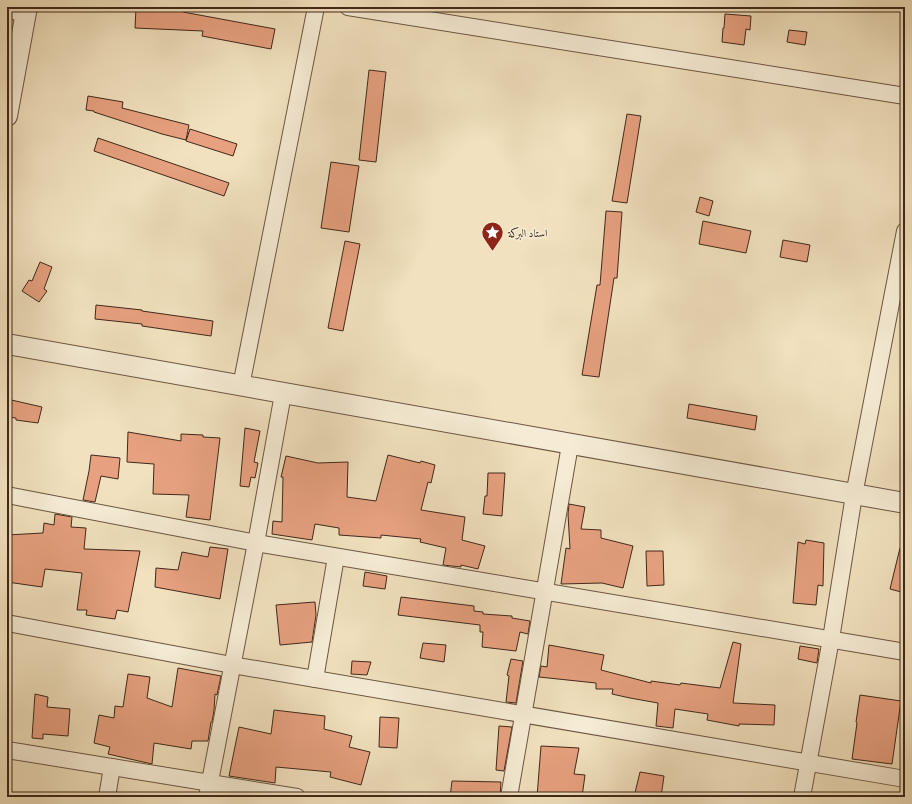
<svg xmlns="http://www.w3.org/2000/svg" width="912" height="804" viewBox="0 0 912 804" font-family="'IM FELL French Canon',Amiri,serif">
	<rect width="100%" height="100%" fill="#f1e1be"/>
	<filter id="stains"><feTurbulence type="fractalNoise" baseFrequency=".005" numOctaves="4"/><feColorMatrix values="0 0 0 0 .2 0 0 0 0 .09 0 0 0 0 .02 0 0 0 .5 -.17"/></filter>
	<radialGradient id="worn" r=".72"><stop offset=".6" stop-color="#630" stop-opacity="0"/><stop offset="1" stop-color="#630" stop-opacity=".3"/></radialGradient>
	<g fill="#e7a180" stroke="#402818">
		<polygon points="136,8 183,10 183,12 275,29 271,49 202,36 203,31 135,28"/>
		<polygon points="725,14 751,16 750,30 746,29 744,45 722,42 723,28 724,28"/>
		<polygon points="789,30 807,32 805,45 787,42"/>
		<polygon points="369,70 386,72 376,162 359,160"/>
		<polygon points="88,96 123,102 122,108 189,125 186,140 162,134 94,112 94,111 86,110"/>
		<polygon points="627,114 641,116 627,203 612,201"/>
		<polygon points="190,129 237,144 233,156 186,141"/>
		<polygon points="98,138 229,183 224,196 94,151"/>
		<polygon points="331,162 359,166 349,232 321,228"/>
		<polygon points="700,197 713,201 709,216 696,212"/>
		<polygon points="606,211 622,212 617,278 614,278 599,377 582,375 597,285 600,285"/>
		<polygon points="703,221 751,231 746,253 699,244"/>
		<polygon points="783,240 810,245 807,262 780,257"/>
		<polygon points="345,241 360,244 343,331 328,328"/>
		<polygon points="40,262 52,267 44,289 47,291 39,302 22,291 29,280 32,281"/>
		<polygon points="96,305 142,310 142,311 213,321 211,336 142,326 142,324 95,319"/>
		<polygon points="7,399 42,407 38,423 16,420 16,418 7,417"/>
		<polygon points="689,404 757,416 755,430 687,418"/>
		<polygon points="245,428 260,431 254,462 258,463 255,478 251,477 249,487 240,486"/>
		<polygon points="128,432 181,441 181,434 203,435 203,437 220,438 210,520 186,517 189,495 153,494 154,464 127,462"/>
		<polygon points="91,455 120,458 118,479 101,476 95,502 83,500 89,471"/>
		<polygon points="388,455 420,463 421,461 435,465 431,483 428,482 421,510 465,517 462,540 485,546 478,569 461,565 461,567 443,565 446,548 420,542 421,539 381,535 381,538 339,535 339,528 315,524 312,540 272,534 273,521 282,522 283,477 281,477 286,456 318,463 348,462 347,497 376,501"/>
		<polygon points="488,473 505,473 502,516 483,514 485,496 487,496"/>
		<polygon points="569,504 585,507 581,529 601,530 601,538 633,546 623,588 602,583 561,584 566,548 570,549 568,514"/>
		<polygon points="55,514 72,517 71,527 86,528 84,549 140,551 128,612 117,610 115,619 86,615 87,610 77,610 82,573 45,569 42,587 7,582 7,568 8,568 7,535 43,533 44,523 54,525"/>
		<polygon points="806,540 824,543 823,586 818,585 816,605 793,603 798,542 805,544"/>
		<polygon points="210,547 228,549 220,599 155,587 156,568 178,570 182,552 208,557"/>
		<polygon points="900,548 905,549 905,593 890,589"/>
		<polygon points="646,551 663,551 664,585 647,586"/>
		<polygon points="365,572 387,576 385,589 363,586"/>
		<polygon points="401,597 474,606 474,611 483,612 483,614 512,616 512,618 530,621 528,634 520,632 516,651 482,647 483,632 480,632 480,625 398,615"/>
		<polygon points="315,602 316,615 312,642 280,645 276,605"/>
		<polygon points="733,642 741,644 733,703 775,705 774,725 739,724 739,726 707,720 708,714 675,709 673,728 656,726 658,703 630,698 612,694 613,689 596,689 596,683 539,677 541,666 547,667 549,645 604,655 601,670 651,683 651,681 680,685 681,683 720,688"/>
		<polygon points="423,643 446,645 444,662 420,658"/>
		<polygon points="800,646 819,649 817,663 798,659"/>
		<polygon points="511,659 523,661 516,703 506,702 509,676 507,675"/>
		<polygon points="352,661 371,662 367,675 351,674"/>
		<polygon points="178,668 221,676 217,695 215,694 214,710 212,722 211,722 208,741 192,741 191,749 154,743 152,764 108,754 110,747 94,743 99,715 114,718 115,706 123,707 128,674 150,677 147,698 172,707"/>
		<polygon points="35,694 48,697 47,707 70,709 68,736 43,734 43,739 32,738"/>
		<polygon points="860,695 901,701 892,764 852,759 857,723 856,722"/>
		<polygon points="274,710 325,716 324,729 352,736 349,747 370,752 361,785 330,777 331,772 276,767 275,783 229,776 239,727 271,734"/>
		<polygon points="380,717 399,718 397,748 379,747"/>
		<polygon points="499,726 512,727 504,771 496,770"/>
		<polygon points="541,746 579,748 574,774 585,775 582,797 537,797"/>
		<polygon points="640,772 664,776 661,797 634,797"/>
		<polygon points="452,781 501,782 500,797 450,797"/>
	</g>
	<g fill="none" stroke-linecap="round" stroke-linejoin="round">
		<defs>
			<g id="minor">
				<polyline points="348,7 905,96"/>
				<polyline points="7,10 26,13"/>
				<polyline points="241,386 316,7"/>
				<polyline points="7,495 256,543 905,652"/>
				<polyline points="7,623 232,665 905,779"/>
				<polyline points="315,679 336,557"/>
				<polyline points="7,750 297,797"/>
				<polyline points="107,797 112,767"/>
				<polyline points="207,797 256,543 283,394"/>
				<polyline points="509,797 570,445"/>
				<polyline points="802,797 831,639 854,495 905,231"/>
			</g>
			<g id="tertiary">
				<polyline points="7,116 27,7"/>
				<polyline points="7,344 905,503"/>
			</g>
		</defs>
		<use href="#minor" stroke="#6c5642" stroke-width="18"/>
		<use href="#tertiary" stroke="#6c5642" stroke-width="22"/>
		<use href="#minor" stroke="#f6ecd5" stroke-width="16"/>
		<use href="#tertiary" stroke="#f6ecd5" stroke-width="20"/>
	</g>
	<defs>
		<symbol id="sight-pin" viewBox="-11 -11 22 30"><path d="M0 17L-7.5 6A9.5 9.5 0 1 1 7.5 6Z" fill="#8f2418" stroke="#f6ecd5"/><path d="M0-6L1.8-2.2L6-1.7L2.9 1.2L3.7 5.4L0 3.3L-3.7 5.4L-2.9 1.2L-6-1.7L-1.8-2.2Z" fill="#fff"/></symbol>
	</defs>
	<g fill-rule="evenodd">
		<use href="#sight-pin" x="480" y="220" width="25" height="34"/>
	</g>
	<g text-anchor="middle" stroke-width="3" stroke-linejoin="round" paint-order="stroke">
		<g font-size="11" fill="#402818" stroke="#f6ecd5" text-anchor="start">
			<text x="508" y="237">استاد البركة</text>
		</g>
	</g>
	<rect width="912" height="804" fill="none" stroke="#f1e1be" stroke-width="24"/>
	<rect x="8" y="8" width="896" height="788" fill="none" stroke="#402818" stroke-width="2"/>
	<rect x="12" y="12" width="888" height="780" fill="none" stroke="#402818"/>
	<rect width="100%" height="100%" filter="url(#stains)"/>
	<rect width="100%" height="100%" fill="url(#worn)"/>
</svg>
